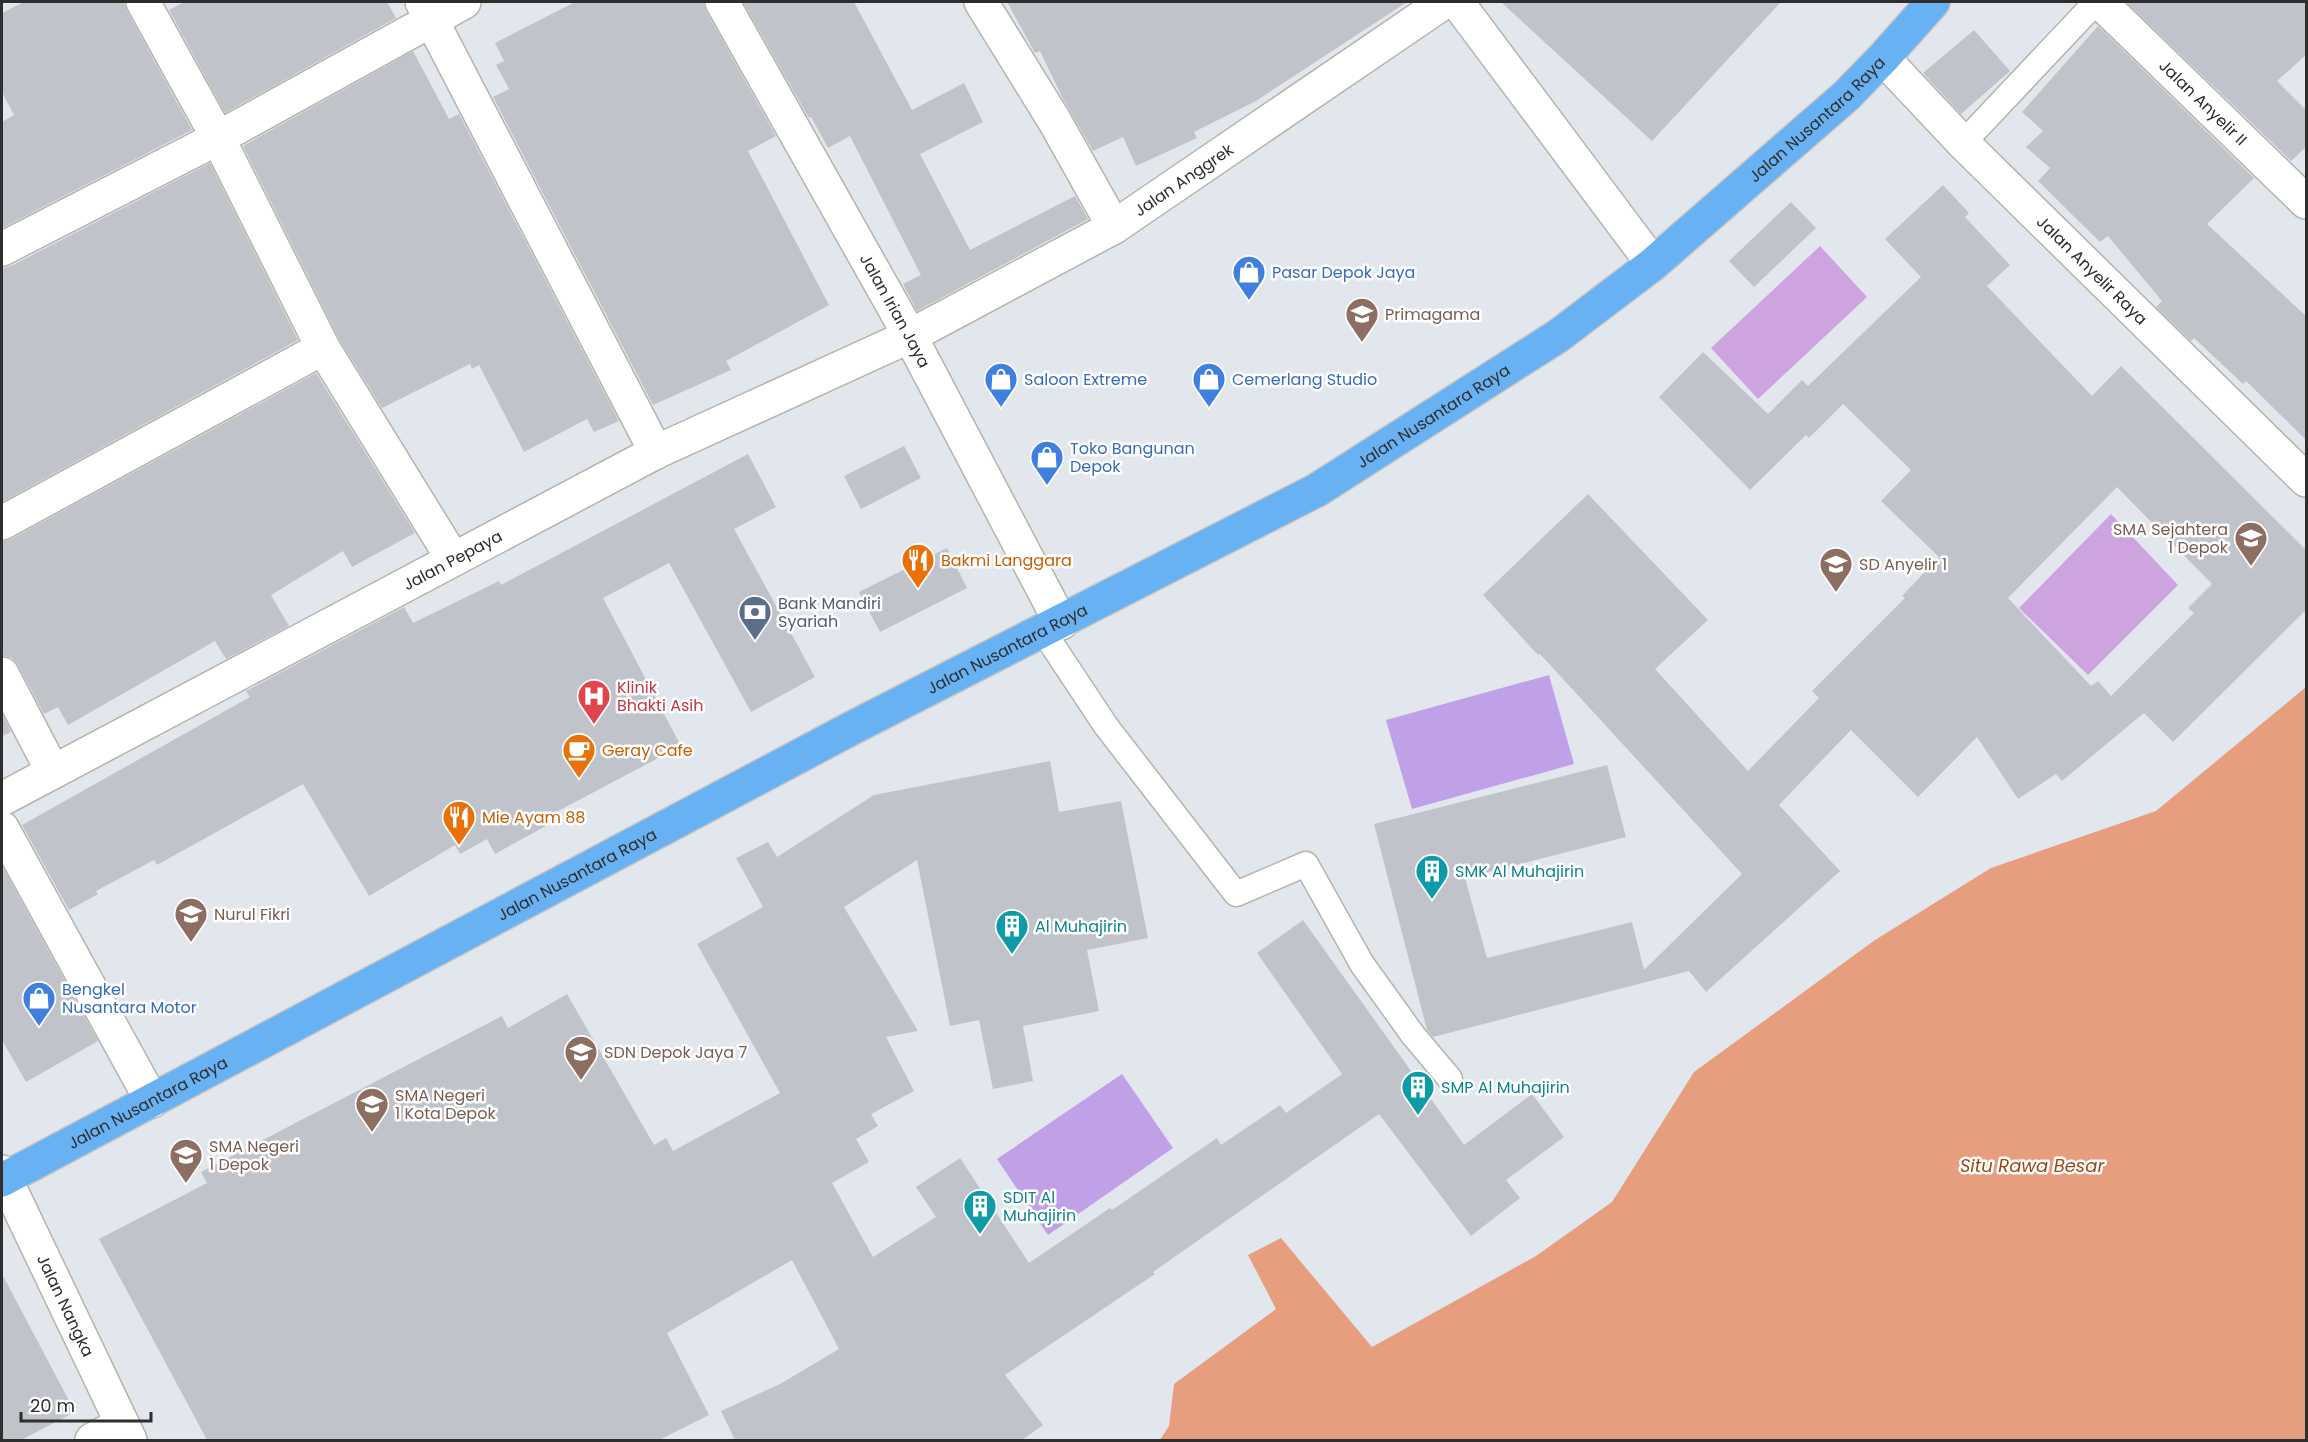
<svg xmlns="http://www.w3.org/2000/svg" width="2308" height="1442" viewBox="0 0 2308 1442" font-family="Poppins,sans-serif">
	<rect width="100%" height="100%" fill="#e2e7ee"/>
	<g fill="#cda3e0">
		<polygon points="1820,246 1867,297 1758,399 1711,348"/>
		<polygon points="2111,514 2178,585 2088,675 2019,608"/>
	</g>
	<g fill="#c0a0e6">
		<polygon points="1549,675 1574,764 1412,809 1386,720"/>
		<polygon points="1122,1074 1173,1148 1048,1235 997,1159"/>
	</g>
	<polygon fill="#e79e7e" points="2306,687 2306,1440 1160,1440 1169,1426 1174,1384 1276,1309 1248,1255 1281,1238 1372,1347 1536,1256 1612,1202 1694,1072 1875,940 1991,868 2156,811"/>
	<g fill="#c1c3ca" fill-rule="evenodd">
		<polygon points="24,2 124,2 127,11 192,130 2,228 2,122 14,115 2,92 2,13"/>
		<polygon points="184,2 387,2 396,18 225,113 169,10"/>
		<polygon points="575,2 703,2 706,11 776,136 748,151 829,305 726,361 731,370 653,405 493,97 509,89 496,65 504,61 495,43"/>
		<polygon points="743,2 854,2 912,110 964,83 983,122 920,154 970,250 1075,196 1088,219 917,311 903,284 921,275 850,136 828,148 811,117 809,118"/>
		<polygon points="1007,2 1407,2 1256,101 1194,132 1197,138 1136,166 1123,137 1093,151 1062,97 1040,51 1035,53"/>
		<polygon points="1501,2 1781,2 1652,141"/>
		<polygon points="2126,2 2307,2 2307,54 2277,81 2307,111 2307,146 2291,161"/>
		<polygon points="2098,26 2254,178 2207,224 2307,317 2307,441 2246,381 2243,384 2194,338 2191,341 2156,307 2162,301 2108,236 2100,242 2038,181 2050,168 2026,147 2043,131 2022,112"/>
		<polygon points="1974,30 2010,71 1961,114 1923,73"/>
		<polygon points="413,51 449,119 459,114 619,421 594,432 587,419 524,452 479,365 472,369 470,364 382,408 339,339 243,146"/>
		<polygon points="210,163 298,340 2,502 2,268 11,266"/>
		<path d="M1943 185 1969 213 1965 217 2010 265 1987 286 2092 396 2121 366 2307 551V609L2173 742 2144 713 2062 781 2056 774 2018 799 1977 737 1918 797 1851 730 1779 805 1840 871 1706 992 1689 971 1433 1037 1427 1030 1374 824 1607 765 1626 837 1465 878 1487 958 1632 922 1644 970 1742 874 1540 654 1538 655 1483 595 1588 494 1708 620 1655 669 1748 771 1819 698 1812 691 1905 598 1902 596 1939 557 1881 501 1911 470 1843 404 1809 438 1806 435 1750 490 1659 397 1703 352 1768 414 1802 380 1808 386 1921 277 1885 239ZM2117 487 2212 584 2188 608 2194 613 2111 696 2098 681 2091 686 2008 598Z"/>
		<polygon points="1791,202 1816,228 1754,287 1729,261"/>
		<polygon points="316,373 415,533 352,567 343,551 271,595 289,626 226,659 215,641 68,725 58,707 44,714 18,665 12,658 2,655 2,542 11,539"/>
		<polygon points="904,446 921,478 861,509 844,476"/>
		<polygon points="748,454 776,507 734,529 815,677 751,712 669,563 603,598 681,746 543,819 546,826 495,854 487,839 460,854 455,845 369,896 303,784 157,865 154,860 96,891 98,894 69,910 22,825 250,697 246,691 404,607 413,623 499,581 501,585"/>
		<polygon points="947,548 967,588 880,632 859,592"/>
		<polygon points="2,714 11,732 2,736"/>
		<polygon points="1050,761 1059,812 1121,801 1148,938 1087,950 1099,1011 1023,1026 1033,1081 993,1089 979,1020 950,1026 917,860 844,907 918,1031 886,1037 914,1091 871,1114 878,1126 856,1139 869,1162 832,1183 873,1257 936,1217 916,1187 960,1158 1029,1263 1110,1208 1112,1210 1217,1138 1221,1145 1280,1105 1286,1113 1342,1074 1257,953 1303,920 1464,1145 1532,1094 1564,1137 1506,1180 1520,1198 1471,1236 1379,1114 1153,1272 1155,1274 1005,1375 1043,1425 1022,1440 735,1440 721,1411 780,1384 839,1349 792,1260 667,1333 709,1415 659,1440 207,1440 99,1239 207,1183 201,1172 502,1016 508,1028 567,994 654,1145 666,1138 673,1151 780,1093 697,944 763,907 736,858 768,842 777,857 874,795"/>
		<polygon points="2,866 98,1041 26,1082 2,1040"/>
		<polygon points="2,1274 75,1412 21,1440 2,1440"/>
	</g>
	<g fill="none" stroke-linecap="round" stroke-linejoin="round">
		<defs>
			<g id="lane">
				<polyline points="1963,143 2096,2"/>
				<polyline points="1043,631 1106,726 1236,894 1306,864 1362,964 1413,1035 1450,1079"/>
			</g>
			<g id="street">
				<polyline points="143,2 218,138 323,348 453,559"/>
				<polyline points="422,2 656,452"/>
				<path id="s1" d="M722 2 910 336 1061 623"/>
				<polyline points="981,2 1054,120 1114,227"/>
				<polyline points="1457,2 1653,264"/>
				<path id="s2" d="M2100 2 2306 202"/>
				<path id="s3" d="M1883 58 1963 143 2306 480"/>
				<polyline points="2,249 218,138 464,2"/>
				<polyline points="2,523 323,348"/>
				<polyline points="2,674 53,772"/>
				<path id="s4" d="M2 799 656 452 910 336 1114 227 1444 2"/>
				<polyline points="2,828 152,1101"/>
				<path id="s5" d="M2 1172 130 1440"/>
				<polyline points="92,1440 121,1424"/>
			</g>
			<g id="highway">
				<path id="s6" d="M2 1180 852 728 1317 490 1558 336 1653 264 1846 96 1883 58 1933 2"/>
			</g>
		</defs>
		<use href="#lane" stroke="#b5b4ab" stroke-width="27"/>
		<use href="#street" stroke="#b5b4ab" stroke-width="36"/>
		<use href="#highway" stroke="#c4c4c4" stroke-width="36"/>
		<use href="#lane" stroke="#fff" stroke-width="24"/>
		<use href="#street" stroke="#fff" stroke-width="33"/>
		<use href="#highway" stroke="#68b1f3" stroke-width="33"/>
	</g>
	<defs>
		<symbol id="shop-pin" viewBox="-11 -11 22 30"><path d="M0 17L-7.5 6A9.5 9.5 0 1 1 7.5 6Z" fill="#3f7fe0" stroke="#fff"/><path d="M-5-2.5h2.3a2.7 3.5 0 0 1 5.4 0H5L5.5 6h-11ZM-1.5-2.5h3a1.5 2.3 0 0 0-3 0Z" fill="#fff"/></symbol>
		<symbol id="school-pin" viewBox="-11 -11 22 30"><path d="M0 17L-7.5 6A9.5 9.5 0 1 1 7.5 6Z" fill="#8d6e63" stroke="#fff"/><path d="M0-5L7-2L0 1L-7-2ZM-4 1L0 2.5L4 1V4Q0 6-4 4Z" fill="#fff"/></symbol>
		<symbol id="restaurant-pin" viewBox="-11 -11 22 30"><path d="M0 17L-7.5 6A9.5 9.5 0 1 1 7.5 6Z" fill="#e8710a" stroke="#fff"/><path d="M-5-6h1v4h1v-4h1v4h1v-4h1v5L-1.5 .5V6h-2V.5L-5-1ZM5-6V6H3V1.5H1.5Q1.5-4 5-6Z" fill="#fff"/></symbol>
		<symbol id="bank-pin" viewBox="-11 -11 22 30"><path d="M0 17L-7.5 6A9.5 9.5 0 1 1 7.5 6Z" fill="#5c6f8a" stroke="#fff"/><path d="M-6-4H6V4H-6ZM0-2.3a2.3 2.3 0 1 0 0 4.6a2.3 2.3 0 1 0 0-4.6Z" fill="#fff"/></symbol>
		<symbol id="hospital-pin" viewBox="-11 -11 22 30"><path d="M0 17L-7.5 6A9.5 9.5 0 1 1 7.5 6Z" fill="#e0444e" stroke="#fff"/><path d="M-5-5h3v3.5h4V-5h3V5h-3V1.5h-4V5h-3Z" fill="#fff"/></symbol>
		<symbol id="cafe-pin" viewBox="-11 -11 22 30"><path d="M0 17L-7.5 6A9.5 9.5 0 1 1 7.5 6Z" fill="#e8710a" stroke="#fff"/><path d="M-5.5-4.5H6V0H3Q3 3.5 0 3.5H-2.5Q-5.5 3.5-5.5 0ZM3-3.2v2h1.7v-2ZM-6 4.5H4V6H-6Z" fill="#fff"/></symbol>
		<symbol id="building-pin" viewBox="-11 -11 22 30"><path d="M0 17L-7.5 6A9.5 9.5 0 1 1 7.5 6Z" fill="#0f9aa8" stroke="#fff"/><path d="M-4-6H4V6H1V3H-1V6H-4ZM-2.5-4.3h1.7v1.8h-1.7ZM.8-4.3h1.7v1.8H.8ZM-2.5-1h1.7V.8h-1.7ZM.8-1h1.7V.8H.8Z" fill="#fff"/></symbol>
	</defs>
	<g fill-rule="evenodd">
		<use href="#shop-pin" x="1230" y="253" width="38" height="52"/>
		<use href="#school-pin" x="1343" y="295" width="38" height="52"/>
		<use href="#shop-pin" x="982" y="360" width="38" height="52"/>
		<use href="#shop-pin" x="1190" y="360" width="38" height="52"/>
		<use href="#shop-pin" x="1028" y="438" width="38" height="52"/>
		<use href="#school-pin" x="2232" y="519" width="38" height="52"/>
		<use href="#restaurant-pin" x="899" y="541" width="38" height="52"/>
		<use href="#school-pin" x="1817" y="545" width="38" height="52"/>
		<use href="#bank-pin" x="736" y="593" width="38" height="52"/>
		<use href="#hospital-pin" x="575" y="677" width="38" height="52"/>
		<use href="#cafe-pin" x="560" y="731" width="38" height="52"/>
		<use href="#restaurant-pin" x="440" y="798" width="38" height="52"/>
		<use href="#building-pin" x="1413" y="852" width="38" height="52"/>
		<use href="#school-pin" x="172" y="895" width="38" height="52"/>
		<use href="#building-pin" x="993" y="907" width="38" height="52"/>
		<use href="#shop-pin" x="20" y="979" width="38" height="52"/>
		<use href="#school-pin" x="562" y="1033" width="38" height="52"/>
		<use href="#building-pin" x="1399" y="1068" width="38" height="52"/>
		<use href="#school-pin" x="353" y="1085" width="38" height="52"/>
		<use href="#school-pin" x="167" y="1136" width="38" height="52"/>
		<use href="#building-pin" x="961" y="1187" width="38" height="52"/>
	</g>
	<g text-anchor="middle" stroke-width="5" stroke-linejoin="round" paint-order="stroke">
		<g font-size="16" fill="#2e2e2e" stroke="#fff">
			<text dy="6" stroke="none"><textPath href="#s2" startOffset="144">Jalan Anyelir II</textPath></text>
			<text dy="6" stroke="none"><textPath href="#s6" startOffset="2109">Jalan Nusantara Raya</textPath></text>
			<text dy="6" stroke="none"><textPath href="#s4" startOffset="1335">Jalan Anggrek</textPath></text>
			<text dy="6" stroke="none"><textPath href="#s3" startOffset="298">Jalan Anyelir Raya</textPath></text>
			<text dy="6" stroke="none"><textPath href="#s1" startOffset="354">Jalan Irian Jaya</textPath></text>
			<text dy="6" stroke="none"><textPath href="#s6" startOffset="1623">Jalan Nusantara Raya</textPath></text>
			<text dy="6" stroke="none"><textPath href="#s4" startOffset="510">Jalan Pepaya</textPath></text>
			<text dy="6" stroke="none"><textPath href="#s6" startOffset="1137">Jalan Nusantara Raya</textPath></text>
			<text dy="6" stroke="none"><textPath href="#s6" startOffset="651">Jalan Nusantara Raya</textPath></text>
			<text dy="6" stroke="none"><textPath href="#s6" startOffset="165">Jalan Nusantara Raya</textPath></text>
			<text dy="6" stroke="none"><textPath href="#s5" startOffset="148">Jalan Nangka</textPath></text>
		</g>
		<g font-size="16" fill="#366cbe" stroke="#fff" text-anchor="start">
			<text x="1272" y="278">Pasar Depok Jaya</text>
			<text x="1024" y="385">Saloon Extreme</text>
			<text x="1232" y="385">Cemerlang Studio</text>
			<text x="1070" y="454">Toko Bangunan<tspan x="1070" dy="18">Depok</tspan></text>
			<text x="62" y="995">Bengkel<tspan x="62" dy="18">Nusantara Motor</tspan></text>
		</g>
		<g font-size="16" fill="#785e54" stroke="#fff" text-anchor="start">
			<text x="1385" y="320">Primagama</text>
			<text x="2228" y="535" text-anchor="end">SMA Sejahtera<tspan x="2228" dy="18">1 Depok</tspan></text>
			<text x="1859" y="570">SD Anyelir 1</text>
			<text x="214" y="920">Nurul Fikri</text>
			<text x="604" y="1058">SDN Depok Jaya 7</text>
			<text x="395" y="1101">SMA Negeri<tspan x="395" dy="18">1 Kota Depok</tspan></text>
			<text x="209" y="1152">SMA Negeri<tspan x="209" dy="18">1 Depok</tspan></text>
		</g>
		<g font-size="16" fill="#c56008" stroke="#fff" text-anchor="start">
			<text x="941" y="566">Bakmi Langgara</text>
			<text x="602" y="756">Geray Cafe</text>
			<text x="482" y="823">Mie Ayam 88</text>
		</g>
		<g font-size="16" fill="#4e5e75" stroke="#fff" text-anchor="start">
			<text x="778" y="609">Bank Mandiri<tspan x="778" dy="18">Syariah</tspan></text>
		</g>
		<g font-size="16" fill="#be3a42" stroke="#fff" text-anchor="start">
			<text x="617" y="693">Klinik<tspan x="617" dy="18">Bhakti Asih</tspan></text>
		</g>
		<g font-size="16" fill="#0d838f" stroke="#fff" text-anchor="start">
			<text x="1455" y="877">SMK Al Muhajirin</text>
			<text x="1035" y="932">Al Muhajirin</text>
			<text x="1441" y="1093">SMP Al Muhajirin</text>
			<text x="1003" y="1203">SDIT Al<tspan x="1003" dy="18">Muhajirin</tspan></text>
		</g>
		<g font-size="18" font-style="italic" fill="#984918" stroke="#fff">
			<text x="2032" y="1172">Situ Rawa Besar</text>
		</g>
	</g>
	<rect width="2308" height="1442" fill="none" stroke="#2e2e2e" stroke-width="6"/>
	<path d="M21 1412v9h130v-9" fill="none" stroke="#2e2e2e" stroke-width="3"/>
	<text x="30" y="1412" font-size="18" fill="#2e2e2e" stroke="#ffffff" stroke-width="4.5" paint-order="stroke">20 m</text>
</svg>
